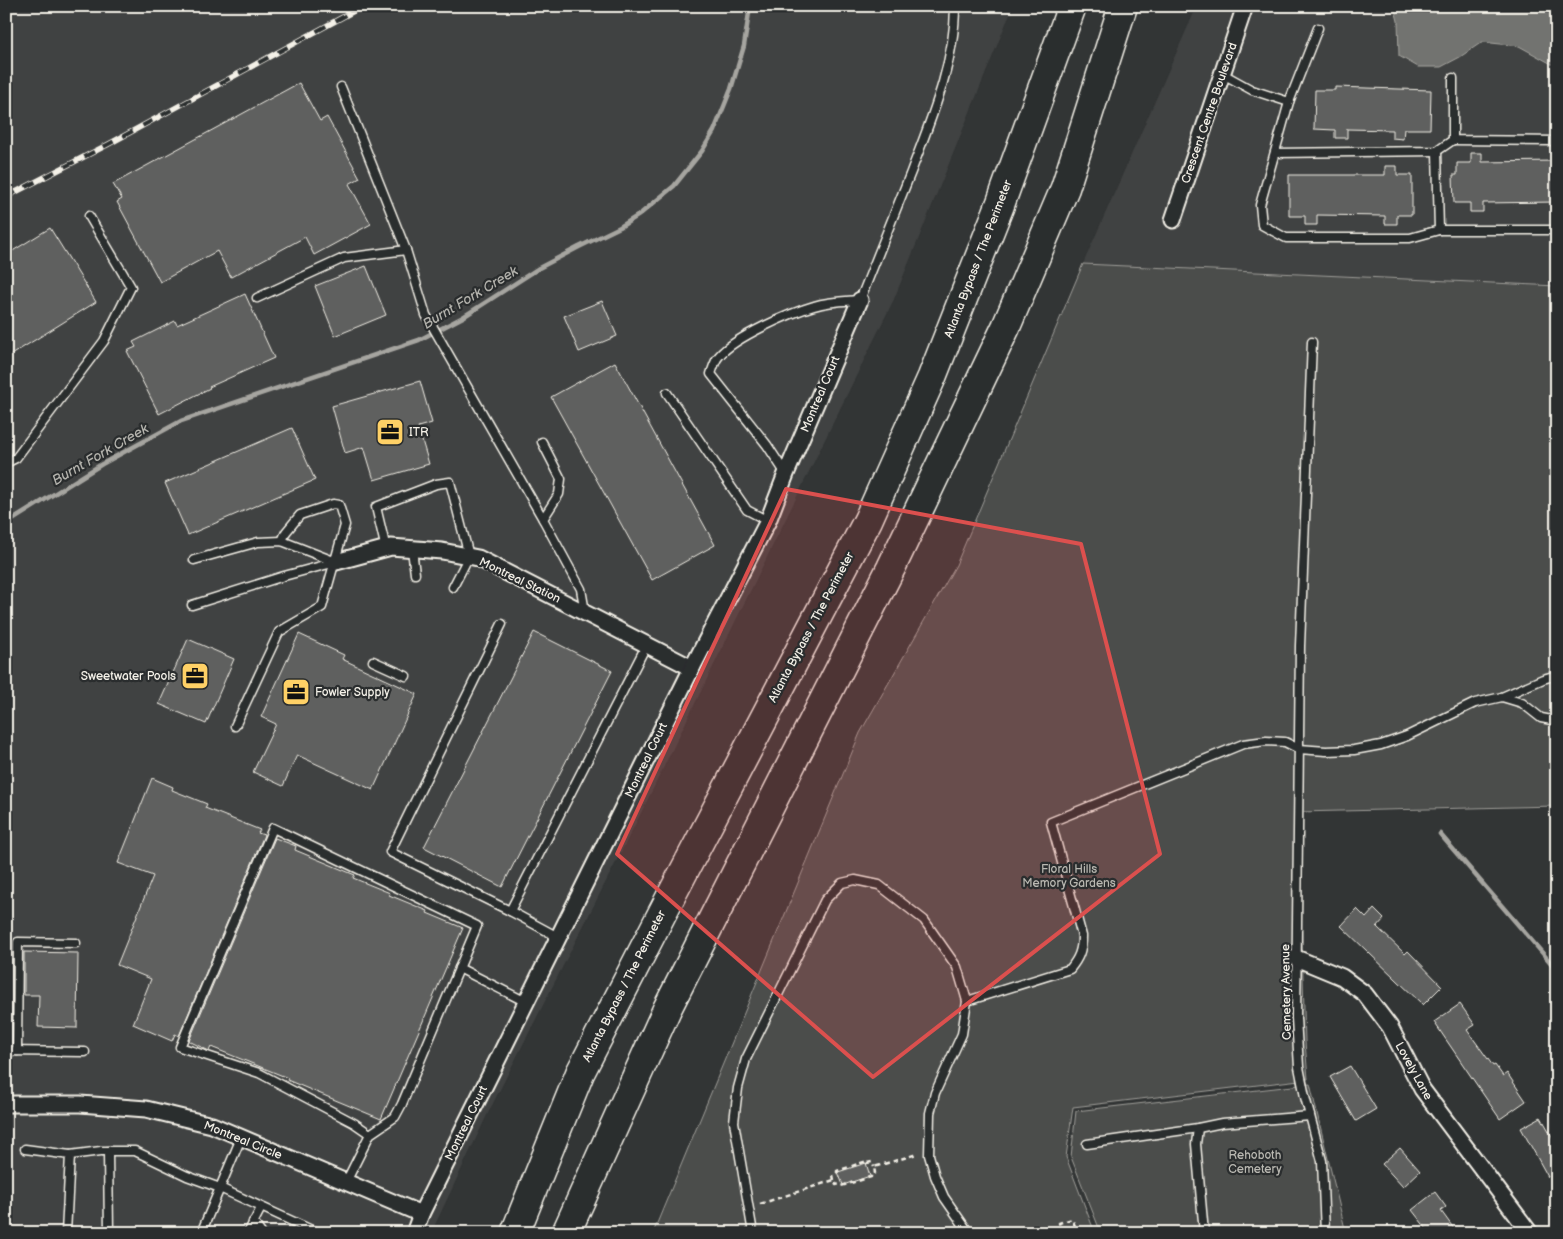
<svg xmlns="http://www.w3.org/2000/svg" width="1563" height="1239" viewBox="0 0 1563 1239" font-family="'Balsamiq Sans',sans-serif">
	<rect width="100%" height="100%" fill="#323535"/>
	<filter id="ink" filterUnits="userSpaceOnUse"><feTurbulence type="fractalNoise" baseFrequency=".02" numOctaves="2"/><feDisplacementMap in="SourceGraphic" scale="10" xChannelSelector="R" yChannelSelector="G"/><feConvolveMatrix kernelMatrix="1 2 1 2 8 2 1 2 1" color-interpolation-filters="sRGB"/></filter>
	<g filter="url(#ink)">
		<g fill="#404242">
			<polygon points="6,6 1013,6 894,299 647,801 487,1115 431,1233 6,1233"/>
			<polygon points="1197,6 1557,6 1557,286 1083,264"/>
		</g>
		<g fill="#4b4d4c" stroke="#a09f9a">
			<polygon points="1083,264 1557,286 1557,806 1298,812 1305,1042 1308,1079 1073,1107 1066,1157 1095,1233 653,1233 860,733 956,565"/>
			<polygon points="1310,1084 1346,1233 1101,1233 1071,1157 1076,1111"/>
		</g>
		<polygon fill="#727370" stroke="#a6a5a0" points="1394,6 1557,6 1557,67 1519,46 1482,42 1460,57 1441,67 1418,67 1399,56 1398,21"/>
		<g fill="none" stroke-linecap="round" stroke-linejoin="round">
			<g stroke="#a6a5a0" stroke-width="4.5">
				<polyline points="6,524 102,464 181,421 419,340 463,317 539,268 579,247 620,227 639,215 674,186 702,151 714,131 731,89 744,46 750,6"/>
				<polyline points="1440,834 1557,970"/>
			</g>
		</g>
		<g fill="#5f605f" stroke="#f4f1e8">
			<polygon points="299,83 320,121 327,117 360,178 349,184 371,224 314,255 305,237 231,277 217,251 160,282 117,202 122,199 113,184"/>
			<polygon points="1335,87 1431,90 1430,129 1404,129 1403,139 1392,138 1392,130 1347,129 1347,138 1335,138 1335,130 1314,129 1315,90 1335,90"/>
			<polygon points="1471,153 1482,153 1482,162 1557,161 1557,202 1483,203 1483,212 1470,212 1470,203 1454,203 1453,175 1457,175 1457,163 1471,163"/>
			<polygon points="1385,166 1397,166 1397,175 1412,175 1412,215 1397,215 1397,224 1385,224 1385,216 1317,215 1317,225 1305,225 1305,216 1289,216 1289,175 1385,175"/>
			<polygon points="50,228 96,302 6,358 6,255"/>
			<polygon points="366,266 386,315 335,336 315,286"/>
			<polygon points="245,294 274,358 209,387 210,388 159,414 127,351 136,347 133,342 175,321 177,325"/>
			<polygon points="602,301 617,336 579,352 564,316"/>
			<polygon points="615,362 715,545 652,580 551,397"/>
			<polygon points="420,381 432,423 418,427 429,464 374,480 364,447 345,453 332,406"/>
			<polygon points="292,428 315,480 188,535 165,483"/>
			<polygon points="534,632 612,671 502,887 424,847"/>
			<polygon points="299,634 344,655 342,659 417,694 373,790 297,755 283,786 253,772 276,724 261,717"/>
			<polygon points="188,639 234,659 206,724 159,704"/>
			<polygon points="152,778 173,787 172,790 207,804 205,808 260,830 258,833 264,835 179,1036 175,1034 172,1041 133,1024 151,979 117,965 153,876 118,863"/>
			<polygon points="275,838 296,846 295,850 355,875 353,878 390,893 389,895 428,911 427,913 463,928 381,1119 287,1080 288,1078 211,1047 209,1051 189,1041"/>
			<polygon points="1357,909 1366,918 1374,909 1384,919 1377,927 1405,954 1408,951 1442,986 1423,1005 1341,926"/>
			<polygon points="24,952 78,953 77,1028 38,1027 39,995 24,995"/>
			<polygon points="1460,1004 1475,1025 1467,1030 1493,1066 1495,1065 1503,1076 1507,1073 1526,1101 1500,1119 1434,1022"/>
			<polygon points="1350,1066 1376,1109 1356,1121 1330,1077"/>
			<polygon points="1541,1117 1557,1145 1557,1172 1548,1177 1521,1128"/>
			<polygon points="1400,1148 1420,1171 1403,1187 1382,1164"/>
			<polygon points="866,1163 870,1176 843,1185 838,1172"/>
			<polygon points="1435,1192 1446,1207 1441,1211 1457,1233 1430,1233 1412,1210"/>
		</g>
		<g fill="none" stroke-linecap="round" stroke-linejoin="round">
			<defs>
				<g id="lane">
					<polyline points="1223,74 1252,90 1289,102 1318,28"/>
					<polyline points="1453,78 1453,140 1557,141"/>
					<polyline points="341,87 406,250 426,315 543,519"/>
					<polyline points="1289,102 1260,205 1262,225 1286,238 1410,238 1439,230 1557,230"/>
					<polyline points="1437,151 1439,230"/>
					<polyline points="1275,153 1437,151 1453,140"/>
					<polyline points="257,298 344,258 406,250"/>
					<polyline points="1312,342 1300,646 1296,1018 1299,1067 1305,1097 1322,1161 1325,1233"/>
					<polyline points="667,393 747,510 768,521"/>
					<polyline points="542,442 561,479 559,494 543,519 581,589 585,612"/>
					<polyline points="6,463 16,458 104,341 131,287 89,216"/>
					<path d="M786 474 767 445 711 374C713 368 715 360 719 356 735 337 790 313 814 306 829 301 845 301 860 300 877 258 894 215 911 172 931 119 955 63 955 6"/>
					<polyline points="386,549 376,507 436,484 450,482 469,556 453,587"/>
					<polyline points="412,549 415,574"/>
					<polyline points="194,560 258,542 282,541 336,562"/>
					<polyline points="192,605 284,576 336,562"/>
					<polyline points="502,624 390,852 510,911"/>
					<polyline points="373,661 406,676"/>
					<polyline points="1502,697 1522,703 1541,718 1557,721"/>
					<polyline points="235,726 279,632 322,607 345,525 339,505 333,504 300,515 286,532 282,541"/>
					<polyline points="558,937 510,911 647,644"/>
					<polyline points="459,968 526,1002"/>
					<path d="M967 1001 1070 969C1079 958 1082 950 1082 936L1051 822 1243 744 1266 741 1285 742 1299 749 1326 751 1354 750 1381 745 1407 736 1475 703 1502 697 1543 679 1550 677H1557"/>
					<polyline points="6,1051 85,1052"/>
					<polyline points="17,1051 18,942 76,943"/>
					<polyline points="1198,1128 1196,1144 1204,1233"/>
					<polyline points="1087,1144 1198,1128 1222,1123 1310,1116"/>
					<polyline points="25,1149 70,1155 66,1233"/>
					<polyline points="108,1151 109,1233"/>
					<polyline points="70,1155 101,1151 135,1151 187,1176 220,1188 318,1233"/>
					<polyline points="346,1182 370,1134 395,1117 402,1104 477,926 273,828 180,1047 259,1073 354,1123 370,1134"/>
					<polyline points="253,1222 261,1233"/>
					<polyline points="201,1233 241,1138"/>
					<polyline points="248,1233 261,1208"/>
					<polyline points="753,1233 734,1122 738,1088 746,1059 825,900 842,883 855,880 879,885 924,920 957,967 967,1001 962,1034 935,1093 930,1113 929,1155 935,1176 944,1197 969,1233"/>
				</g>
				<g id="street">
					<polyline points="1173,220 1245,6"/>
					<polyline points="336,562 391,547 442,551 478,558 692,668"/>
					<polyline points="1296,958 1342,977 1365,994 1390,1027 1422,1089 1530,1233"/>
					<polyline points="6,1104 80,1104 146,1109 212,1125 421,1214"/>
					<polyline points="414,1233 421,1214 692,668 768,521 786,474 860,300"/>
				</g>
				<g id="highway">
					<polyline points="515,1233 580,1073 670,898 868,520 932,377 1000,205 1072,6"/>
					<polyline points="566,1233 667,1009 891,568 1006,327 1065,188 1123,6"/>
				</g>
			</defs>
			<use href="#lane" stroke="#f4f1e8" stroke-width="11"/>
			<use href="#street" stroke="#f4f1e8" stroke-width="19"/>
			<use href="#highway" stroke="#f4f1e8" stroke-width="31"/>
			<g stroke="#f4f1e8" stroke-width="2.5" stroke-dasharray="5 4" stroke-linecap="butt">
				<polyline points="834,1180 833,1175 837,1173 837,1171 867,1161 867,1163 872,1162 874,1167"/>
				<polyline points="760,1204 834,1180 836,1185 840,1184 841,1186 871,1177 871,1175 875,1173 874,1167 917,1154"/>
				<polyline points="1063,1233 1059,1223 1072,1219 1078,1233"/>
			</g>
			<use href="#lane" stroke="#2a2d2e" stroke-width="8"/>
			<use href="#street" stroke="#2a2d2e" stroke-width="15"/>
			<use href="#highway" stroke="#2a2d2e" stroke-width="28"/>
			<defs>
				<polyline id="rail" points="6,197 107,145 363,6"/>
			</defs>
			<use href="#rail" stroke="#f4f1e8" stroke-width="5.5"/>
			<use href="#rail" stroke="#2a2d2e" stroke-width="4" stroke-dasharray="11" stroke-linecap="butt"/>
		</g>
	</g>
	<path fill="#dc504e" fill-opacity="0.2" stroke="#dc504e" stroke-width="4" stroke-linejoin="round" d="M786 489 1081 544 1160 854 873 1077 617 854Z"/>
	<defs>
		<symbol id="office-square" viewBox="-11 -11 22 22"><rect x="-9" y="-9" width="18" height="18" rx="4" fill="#ffd166" stroke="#2a2d2e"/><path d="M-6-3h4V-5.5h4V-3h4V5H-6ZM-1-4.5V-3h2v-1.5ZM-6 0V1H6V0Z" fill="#111"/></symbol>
	</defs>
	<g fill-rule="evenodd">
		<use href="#office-square" x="374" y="416" width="32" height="32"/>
		<use href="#office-square" x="179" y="660" width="32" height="32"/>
		<use href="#office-square" x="280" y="676" width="32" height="32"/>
	</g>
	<g text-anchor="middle" stroke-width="4.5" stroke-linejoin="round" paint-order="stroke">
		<g font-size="12" fill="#f4f1e8" stroke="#2a2d2e">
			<text transform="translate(1209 113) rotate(-71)" y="4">Crescent Centre Boulevard</text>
			<text transform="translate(978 259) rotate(-69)" y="4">Atlanta Bypass / The Perimeter</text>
			<text transform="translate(820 394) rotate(-67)" y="4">Montreal Court</text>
			<text transform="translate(520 580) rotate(26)" y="4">Montreal Station</text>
			<text transform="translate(811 627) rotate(-62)" y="4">Atlanta Bypass / The Perimeter</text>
			<text transform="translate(646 760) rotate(-64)" y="4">Montreal Court</text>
			<text transform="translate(624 986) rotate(-63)" y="4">Atlanta Bypass / The Perimeter</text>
			<text transform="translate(1286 992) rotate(-91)" y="4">Cemetery Avenue</text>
			<text transform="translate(1414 1071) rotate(61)" y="4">Lovely Lane</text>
			<text transform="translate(466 1123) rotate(-64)" y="4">Montreal Court</text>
			<text transform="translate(243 1140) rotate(22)" y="4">Montreal Circle</text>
		</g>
		<g font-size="12" fill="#f4f1e8" stroke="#2a2d2e" text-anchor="start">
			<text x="409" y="436">ITR</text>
			<text x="176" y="680" text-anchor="end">Sweetwater Pools</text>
			<text x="315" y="696">Fowler Supply</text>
		</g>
		<g font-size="12" fill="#b9b8b1" stroke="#2a2d2e">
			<text x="1069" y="873">Floral Hills<tspan x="1069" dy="14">Memory Gardens</tspan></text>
			<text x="1255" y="1159">Rehoboth<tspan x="1255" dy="14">Cemetery</tspan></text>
		</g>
		<g font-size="14" font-style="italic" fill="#b3b2ac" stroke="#2a2d2e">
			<text transform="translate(470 297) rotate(-31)" y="5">Burnt Fork Creek</text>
			<text transform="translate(100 454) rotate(-30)" y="5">Burnt Fork Creek</text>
		</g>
	</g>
	<rect width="1563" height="1239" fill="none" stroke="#2a2d2e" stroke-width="25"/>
	<rect x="12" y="12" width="1538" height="1214" fill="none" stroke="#f4f1e8" stroke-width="2" filter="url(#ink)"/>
</svg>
